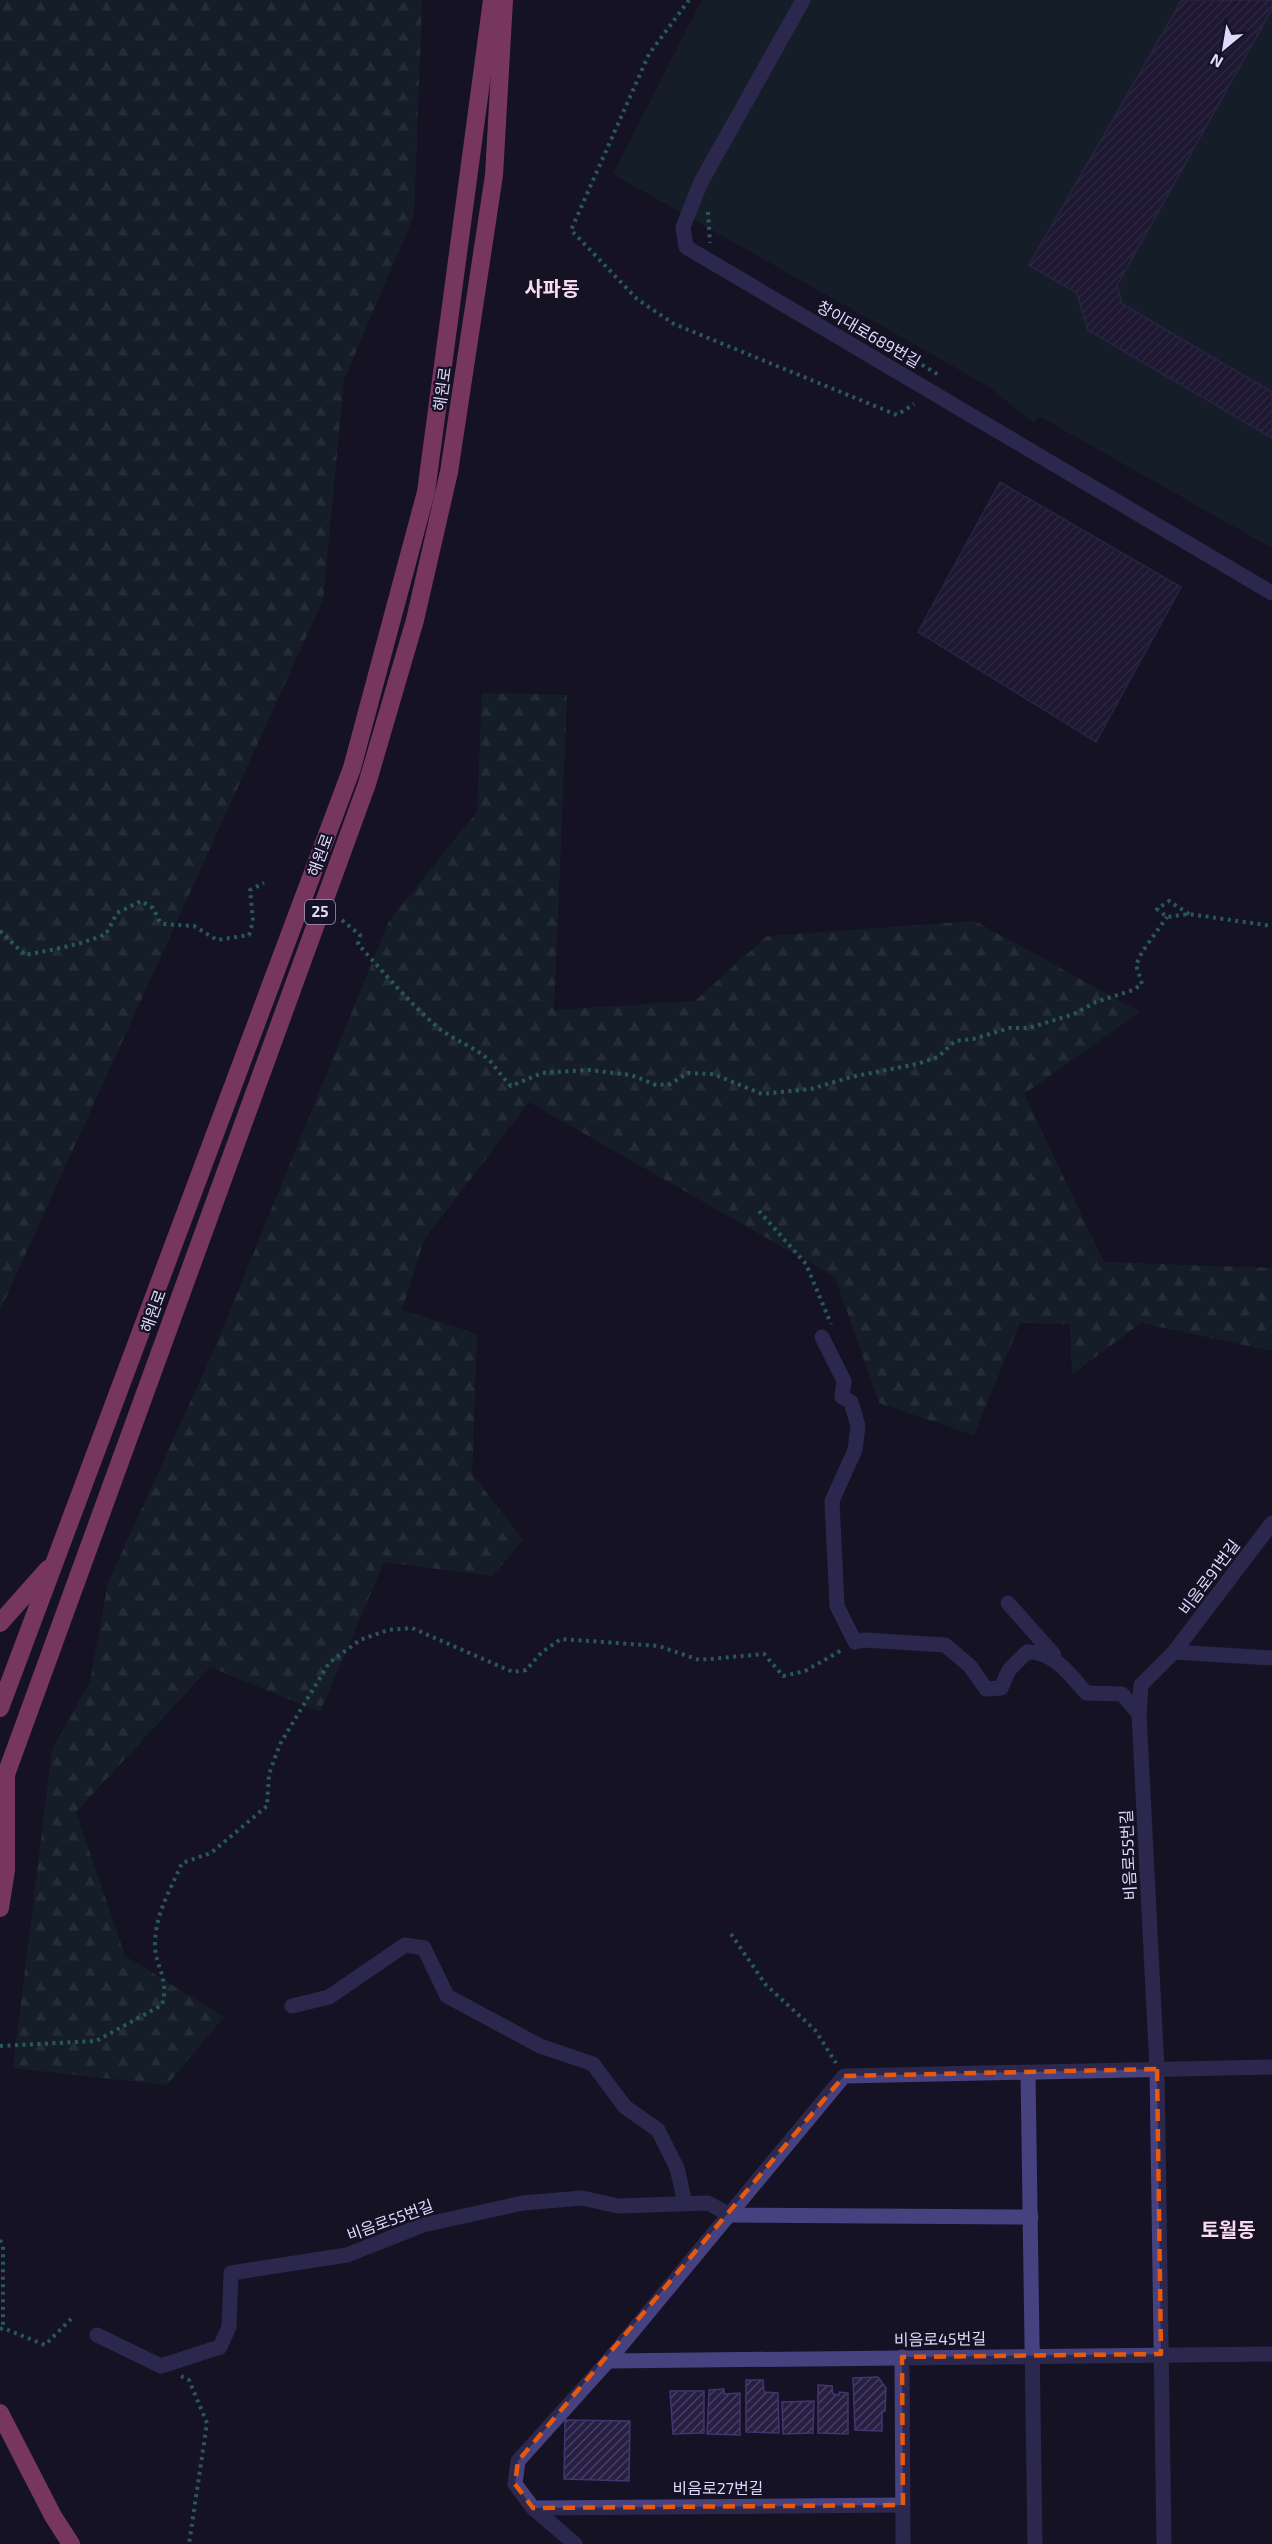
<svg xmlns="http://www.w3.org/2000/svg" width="1272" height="2544" viewBox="0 0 1272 2544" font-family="'Exo 2','Noto Sans KR',sans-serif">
	<defs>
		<pattern id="forest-firs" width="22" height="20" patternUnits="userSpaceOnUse" patternTransform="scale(1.5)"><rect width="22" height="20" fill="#162e2e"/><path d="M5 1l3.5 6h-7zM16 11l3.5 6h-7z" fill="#374c4d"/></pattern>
		<pattern id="building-hatch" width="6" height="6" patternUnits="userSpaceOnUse" patternTransform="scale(1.5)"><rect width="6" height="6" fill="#282044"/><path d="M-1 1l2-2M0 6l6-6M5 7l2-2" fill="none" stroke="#474060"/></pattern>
	</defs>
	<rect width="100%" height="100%" fill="#151225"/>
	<g fill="url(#forest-firs)">
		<polygon points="0,0 422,0 414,215 344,380 323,600 0,1310"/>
		<polygon points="482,693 567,695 554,1010 695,1001 767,936 975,921 1140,1012 1024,1094 1104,1262 1272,1268 1272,1351 1141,1323 1072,1374 1070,1324 1020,1323 974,1435 879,1403 835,1277 529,1102 424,1240 402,1310 477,1334 472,1474 523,1540 492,1576 384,1562 320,1712 210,1667 76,1812 125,1956 224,2017 167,2085 13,2068 52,1750 90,1682 108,1583 214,1350 389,921 477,812"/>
	</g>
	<polygon fill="#162e2e" points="702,0 1272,0 1272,548 1039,416 1034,423 988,386 613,174"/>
	<g fill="url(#building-hatch)" stroke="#41356d" stroke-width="1.5">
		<polygon points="1182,0 1272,0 1272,9 1117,285 1122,304 1272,392 1272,438 1088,330 1077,293 1029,265"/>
		<polygon points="1000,482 1181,587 1096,742 918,632"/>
		<polygon points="878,2377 886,2388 885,2411 882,2412 882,2431 855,2430 853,2378"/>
		<polygon points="746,2380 763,2380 764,2392 778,2393 779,2433 746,2432"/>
		<polygon points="818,2385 832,2386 833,2394 839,2395 839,2392 848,2393 848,2434 818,2433"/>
		<polygon points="724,2389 724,2394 740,2393 740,2435 707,2434 709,2390"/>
		<polygon points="670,2391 704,2391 704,2433 673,2434"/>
		<polygon points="814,2401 813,2433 783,2434 782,2402"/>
		<polygon points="565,2420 630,2421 629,2481 564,2479"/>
	</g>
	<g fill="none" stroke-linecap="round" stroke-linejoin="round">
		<g stroke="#3daca6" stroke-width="4" stroke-dasharray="3 4.5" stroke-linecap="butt">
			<polyline points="689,0 649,54 571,230 637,299 674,324 897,415 914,404"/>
			<polyline points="708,212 710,243"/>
			<polyline points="909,357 939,375"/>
			<polyline points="1189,914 1169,901 1157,909 1167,917 1189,914 1272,926"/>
			<path d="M342 920 360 935 358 944C383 972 408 1001 435 1025 452 1040 474 1046 490 1061 497 1069 503 1078 511 1086L542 1073 589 1070 631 1075 656 1085 670 1084 688 1073 713 1074 762 1094 811 1089 851 1077 917 1064 938 1057 955 1041 973 1039 1010 1028H1029L1074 1014 1096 1002 1133 990 1142 984 1136 965 1142 952 1167 917"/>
			<path d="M0 931 25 955C52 950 80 945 106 934L117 913 141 901 153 908 160 922 163 924 194 926 217 940 249 935 253 921 250 890 264 883"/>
			<polyline points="759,1211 806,1264 831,1324"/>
			<polyline points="731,1934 766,1985 815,2030 836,2063"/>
			<path d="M0 2046 96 2041 162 2005C170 1976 154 1967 155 1942 156 1913 171 1888 182 1863L211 1853 267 1806 269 1774 280 1744 329 1663 360 1640 388 1630 412 1628 513 1672 526 1670 542 1652 561 1639 659 1646 699 1660 764 1654 783 1676 805 1671 842 1650"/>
			<polyline points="0,2240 3,2246 3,2328"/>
			<polyline points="0,2329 3,2328 45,2345 72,2318"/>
			<polyline points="181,2376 189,2380 207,2423 189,2544"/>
		</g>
		<g stroke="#45427f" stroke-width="15">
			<polyline points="803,0 701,182 683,227 686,247 1272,593"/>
			<path d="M822 1337 844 1381 842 1397 851 1402 858 1426 855 1450 832 1501 837 1606 855 1642 864 1640 945 1645 970 1666 986 1689 1001 1688 1009 1670 1027 1652C1053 1651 1070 1674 1086 1693L1122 1694 1139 1714"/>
			<polyline points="1008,1603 1054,1655"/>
			<polyline points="1174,1652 1272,1658"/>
			<polyline points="292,2006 329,1997 405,1945 424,1948 447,1996 540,2046 593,2064 625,2107 658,2130 677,2168 685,2203"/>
			<polyline points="1028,2072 1035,2544"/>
			<polyline points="97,2335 161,2366 220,2347 229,2327 231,2273 347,2255 423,2225 523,2203 582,2198 618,2206 708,2203 730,2215 1031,2217"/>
			<polyline points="902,2357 903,2544"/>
			<polyline points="608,2361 1272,2354"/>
			<polyline points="533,2508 903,2505"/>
			<polyline points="575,2544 533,2508 515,2484 518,2461 608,2361 844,2076 1272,2067"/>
			<polyline points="1164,2544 1157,2069 1139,1714 1141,1685 1174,1652 1272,1523"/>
		</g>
		<g stroke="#ed62a4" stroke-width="18">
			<polyline points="0,1623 48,1569"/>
			<polyline points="0,1708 352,768 426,492 492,0"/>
			<polyline points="0,1791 367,784 415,620 449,472 494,175 504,0"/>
			<polyline points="0,1908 6,1870 6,1778"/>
			<polyline points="0,2413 53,2516 71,2544"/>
		</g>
	</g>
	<path d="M0 0H1272V2544H0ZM1157 2069 1161 2354 902 2357 903 2505 533 2508 515 2484 518 2461 844 2076Z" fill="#151225" fill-opacity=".55" fill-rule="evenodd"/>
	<path fill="none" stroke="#e8590c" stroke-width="4.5" stroke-dasharray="12 8" stroke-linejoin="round" d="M1157 2069 1161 2354 902 2357 903 2505 533 2508 515 2484 518 2461 844 2076Z"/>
	<g text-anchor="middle" stroke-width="4.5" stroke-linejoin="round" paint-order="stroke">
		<rect fill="#151225" stroke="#a29ebb" stroke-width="1.5" x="305" y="900" width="30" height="24" rx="4.5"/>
		<g font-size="15" font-weight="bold" fill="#dedafb">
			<text x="320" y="917">25</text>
		</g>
		<g font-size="16" fill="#dedafb" stroke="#151225">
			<text transform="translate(869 334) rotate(30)" y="6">창이대로689번길</text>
			<text transform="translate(442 389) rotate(-82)" y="6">해원로</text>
			<text transform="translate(320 855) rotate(-70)" y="6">해원로</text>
			<text transform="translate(153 1311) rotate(-70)" y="6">해원로</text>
			<text transform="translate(1209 1577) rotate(-53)" y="6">비음로91번길</text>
			<text transform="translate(1128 1855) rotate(-93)" y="6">비음로55번길</text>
			<text transform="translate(390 2220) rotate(-20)" y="6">비음로55번길</text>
			<text transform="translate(940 2339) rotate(-1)" y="6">비음로45번길</text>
			<text x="718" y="2494">비음로27번길</text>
		</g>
		<g font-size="20" font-weight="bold" fill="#fbdcef" stroke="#151225">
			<text x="552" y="296">사파동</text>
			<text x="1228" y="2237">토월동</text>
		</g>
	</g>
	<g transform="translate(1224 48) rotate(210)" stroke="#151225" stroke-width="4.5" paint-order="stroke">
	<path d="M0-4.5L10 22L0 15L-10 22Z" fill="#dedafb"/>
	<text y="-9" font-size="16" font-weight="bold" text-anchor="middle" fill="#dedafb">N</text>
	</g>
</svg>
